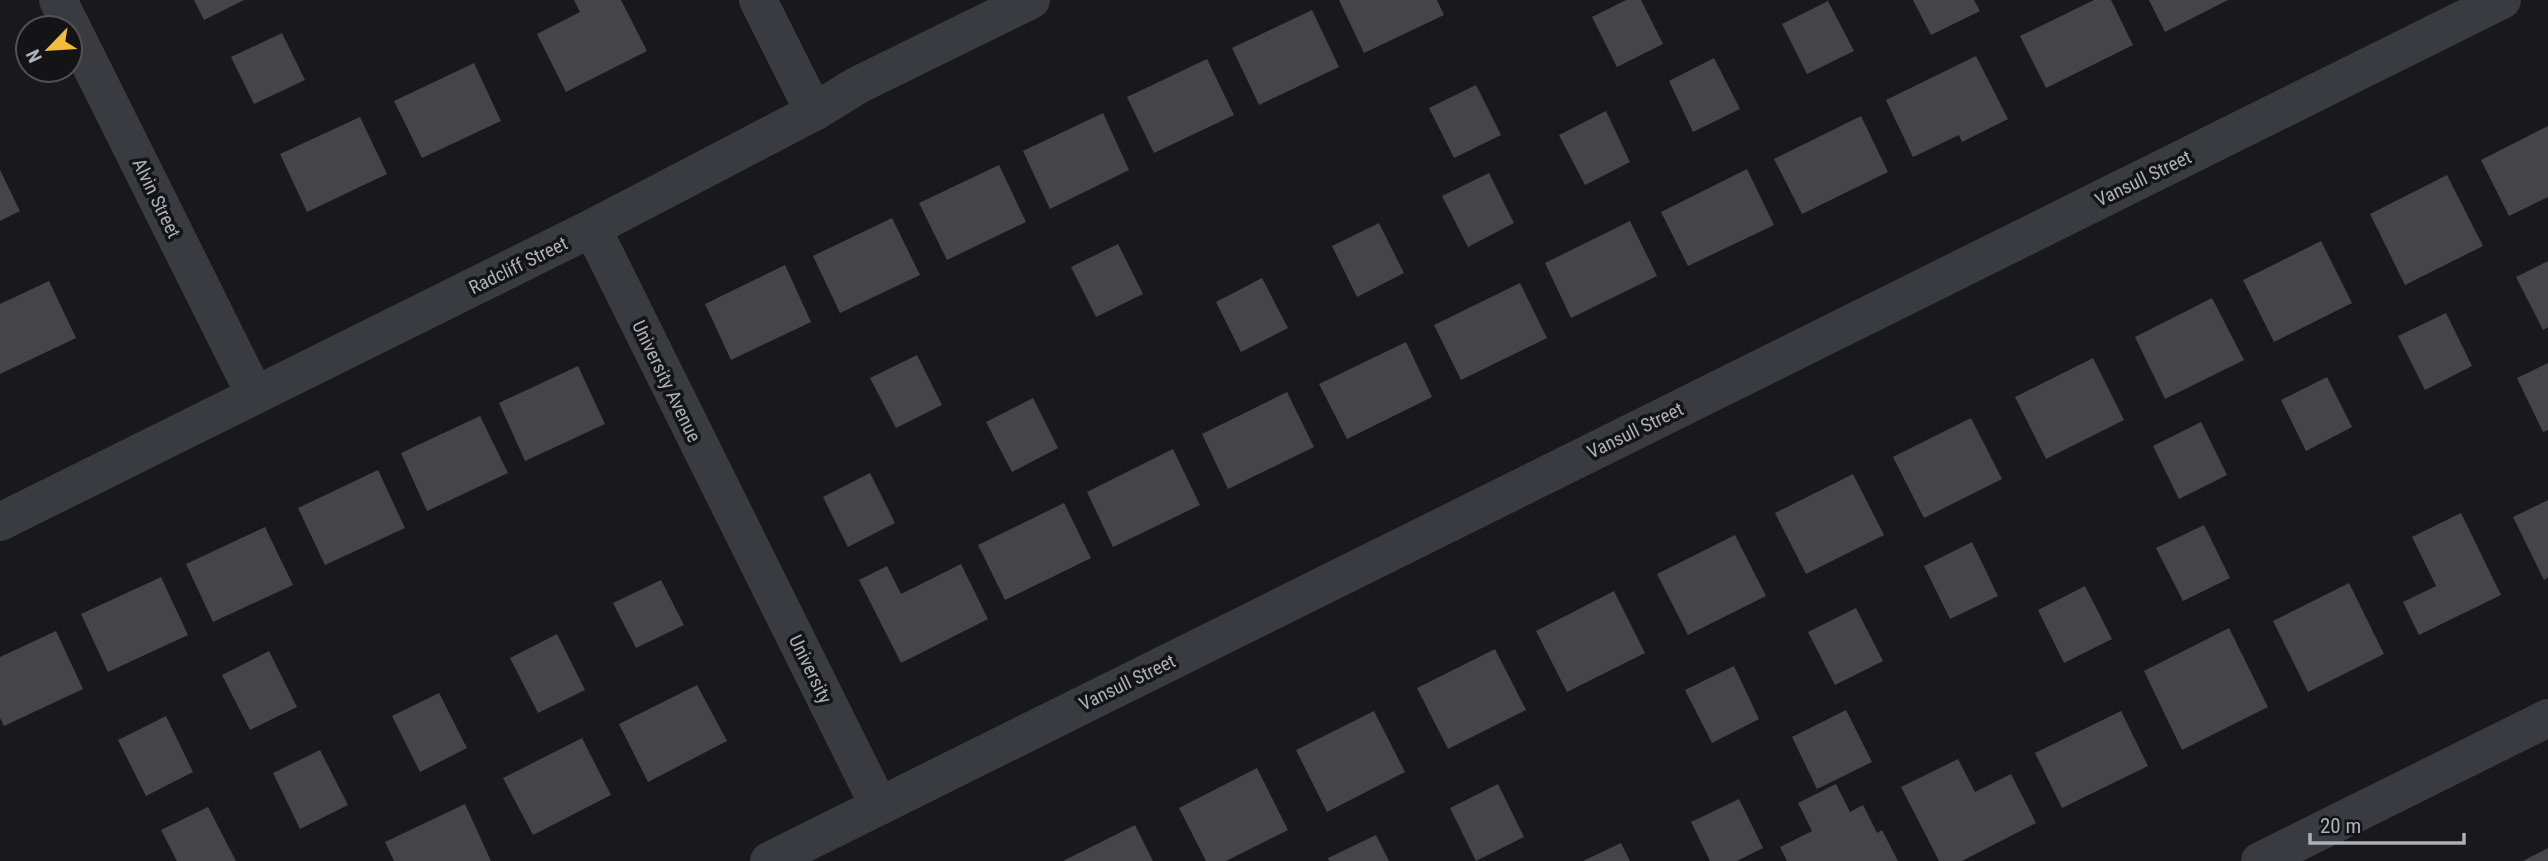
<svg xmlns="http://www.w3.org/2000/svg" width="2548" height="861" viewBox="0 0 2548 861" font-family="'Roboto Condensed',sans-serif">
	<rect width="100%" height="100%" fill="#19191c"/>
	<g fill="#444449">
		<polygon points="194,0 244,0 204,20"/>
		<polygon points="574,0 621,0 647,51 566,92 537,34 580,12"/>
		<polygon points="1339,0 1437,0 1444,15 1364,53"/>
		<polygon points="1626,0 1641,0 1663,44 1617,67 1592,17"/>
		<polygon points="1913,0 1974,0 1980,11 1931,35"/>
		<polygon points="2094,0 2111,0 2133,45 2046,88 2020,36"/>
		<polygon points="2149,0 2228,0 2165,32"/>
		<polygon points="1828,1 1854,51 1807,74 1782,24"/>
		<polygon points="1312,10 1339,67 1259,105 1232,48"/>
		<polygon points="282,33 305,80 254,104 231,57"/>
		<polygon points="1976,56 2008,119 1962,142 1959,135 1913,157 1886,100"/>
		<polygon points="1714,58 1740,109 1693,132 1669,81"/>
		<polygon points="1207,59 1234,115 1154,153 1127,97"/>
		<polygon points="474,63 501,121 422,158 394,101"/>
		<polygon points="1476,85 1501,135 1454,158 1429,108"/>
		<polygon points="1606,111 1630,162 1585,185 1559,135"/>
		<polygon points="1103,113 1129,170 1050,209 1023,151"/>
		<polygon points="1861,116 1888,172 1802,214 1774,159"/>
		<polygon points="360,117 387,174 307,212 280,154"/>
		<polygon points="2548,126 2548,197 2509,216 2481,160"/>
		<polygon points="999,165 1026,222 947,260 919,203"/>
		<polygon points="1747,169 1774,225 1688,266 1661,212"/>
		<polygon points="0,170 20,211 0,221"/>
		<polygon points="1489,173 1514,223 1468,247 1442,196"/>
		<polygon points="2447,175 2483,246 2405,285 2370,214"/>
		<polygon points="892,218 920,275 840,313 813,256"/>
		<polygon points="1630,221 1657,276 1571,318 1545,263"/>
		<polygon points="1379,223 1404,273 1357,297 1332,246"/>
		<polygon points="2321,241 2352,303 2274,342 2243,280"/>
		<polygon points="1118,244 1143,294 1096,317 1071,267"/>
		<polygon points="2548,261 2548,327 2543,330 2516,277"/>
		<polygon points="785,265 811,322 731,360 705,304"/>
		<polygon points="1262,278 1288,328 1241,352 1216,302"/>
		<polygon points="49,281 76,338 0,374 0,304"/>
		<polygon points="1520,283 1547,338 1461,380 1434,325"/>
		<polygon points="2212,298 2244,360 2165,399 2135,337"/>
		<polygon points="2446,313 2472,366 2425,390 2398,336"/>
		<polygon points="1406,342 1432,397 1347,439 1319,384"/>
		<polygon points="917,355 942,405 896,428 870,378"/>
		<polygon points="2093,358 2124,420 2046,459 2015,397"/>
		<polygon points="2548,363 2548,430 2543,432 2517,378"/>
		<polygon points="578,366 605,424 525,461 499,403"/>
		<polygon points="2327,377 2352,427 2306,451 2281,400"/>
		<polygon points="1287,392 1314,447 1228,489 1202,434"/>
		<polygon points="1033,398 1058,448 1012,472 986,422"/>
		<polygon points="480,416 508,473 427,511 401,453"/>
		<polygon points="1971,418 2002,479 1924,518 1893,457"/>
		<polygon points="2201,422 2227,475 2179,499 2153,446"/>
		<polygon points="1173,449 1200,505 1113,547 1087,492"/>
		<polygon points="378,470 405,528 325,565 298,508"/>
		<polygon points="870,473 895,523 848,547 823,497"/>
		<polygon points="1853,474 1884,535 1806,574 1775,513"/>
		<polygon points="2548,500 2548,577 2544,580 2513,517"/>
		<polygon points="1064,503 1091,558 1005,600 978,545"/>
		<polygon points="2461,513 2501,595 2419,635 2403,602 2436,586 2412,537"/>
		<polygon points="2204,525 2230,578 2183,601 2156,548"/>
		<polygon points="265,527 293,585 213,622 186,564"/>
		<polygon points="1735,535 1766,596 1688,635 1657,574"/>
		<polygon points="1972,542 1998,596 1950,619 1924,566"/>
		<polygon points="961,564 988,619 901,663 859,580 887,566 901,594"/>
		<polygon points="161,577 188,635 108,672 81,614"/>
		<polygon points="661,580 684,625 636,648 613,603"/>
		<polygon points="2349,583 2384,654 2308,692 2273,621"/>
		<polygon points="2085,586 2112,639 2064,663 2038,610"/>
		<polygon points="1614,591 1645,653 1567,692 1536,631"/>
		<polygon points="1856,608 1883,661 1835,685 1808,632"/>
		<polygon points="2229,628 2268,707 2182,750 2144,671"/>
		<polygon points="56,631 83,689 4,726 0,718 0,657"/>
		<polygon points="557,634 585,690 538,713 510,658"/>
		<polygon points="1495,649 1526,710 1448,749 1417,688"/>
		<polygon points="269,651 297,707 250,730 222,675"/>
		<polygon points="1734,666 1759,719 1712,743 1685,690"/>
		<polygon points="697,685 727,741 648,782 619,724"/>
		<polygon points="439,693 467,748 420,772 392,716"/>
		<polygon points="1846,710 1872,762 1817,789 1792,737"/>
		<polygon points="1374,711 1405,772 1327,812 1296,750"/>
		<polygon points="2121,711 2148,766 2062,808 2035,753"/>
		<polygon points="166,716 193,772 146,796 118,740"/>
		<polygon points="582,738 611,795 533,835 503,778"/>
		<polygon points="320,750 348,805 300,829 273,773"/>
		<polygon points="1958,759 1975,792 2011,774 2036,823 1962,861 1939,861 1901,787"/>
		<polygon points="1257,768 1288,830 1226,861 1206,861 1179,808"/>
		<polygon points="1498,784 1524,837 1476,861 1450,808"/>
		<polygon points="1836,784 1850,812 1863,805 1877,833 1882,830 1898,861 1787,861 1780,847 1812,831 1798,803"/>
		<polygon points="1739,799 1763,848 1737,861 1710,861 1691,822"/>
		<polygon points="465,804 491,861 394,861 385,842"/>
		<polygon points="208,807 236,861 177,861 161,830"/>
		<polygon points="1135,825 1153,861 1063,861"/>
		<polygon points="1376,835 1389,861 1329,861 1328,858"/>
		<polygon points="1621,843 1630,861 1583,861"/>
		<polygon points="2548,848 2548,861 2523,861"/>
	</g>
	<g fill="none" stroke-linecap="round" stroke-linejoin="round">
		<g stroke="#3a3b41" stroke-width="38">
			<polyline points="58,0 255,395"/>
			<polyline points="758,0 814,112"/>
			<polyline points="592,228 879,806"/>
			<polyline points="0,522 592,228 814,112 858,85 1031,0"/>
			<polyline points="769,861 2502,0"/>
			<polyline points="2260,861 2548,718"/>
		</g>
	</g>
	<g text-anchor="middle" stroke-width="7" stroke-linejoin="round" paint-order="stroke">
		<g font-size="19" fill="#acb0bb" stroke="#141417">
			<text transform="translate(2143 178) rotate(-26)" y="7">Vansull Street</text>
			<text transform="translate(157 198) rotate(64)" y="7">Alvin Street</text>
			<text transform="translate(518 265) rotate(-26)" y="7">Radcliff Street</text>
			<text transform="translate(667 381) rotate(64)" y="7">University Avenue</text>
			<text transform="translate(1635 430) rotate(-26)" y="7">Vansull Street</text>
			<text transform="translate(811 669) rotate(64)" y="7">University</text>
			<text transform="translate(1127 682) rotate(-26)" y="7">Vansull Street</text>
		</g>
	</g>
	<g transform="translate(49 49) rotate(245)"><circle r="33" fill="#141417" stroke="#515259" stroke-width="2"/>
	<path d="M0-5L12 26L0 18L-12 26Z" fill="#f0bd3d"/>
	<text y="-10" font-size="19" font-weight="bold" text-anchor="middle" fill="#acb0bb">N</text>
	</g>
	<path d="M2310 833v10h154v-10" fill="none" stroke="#acb0bb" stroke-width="3.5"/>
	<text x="2320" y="833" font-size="21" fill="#acb0bb" stroke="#141417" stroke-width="5" paint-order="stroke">20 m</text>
</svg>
